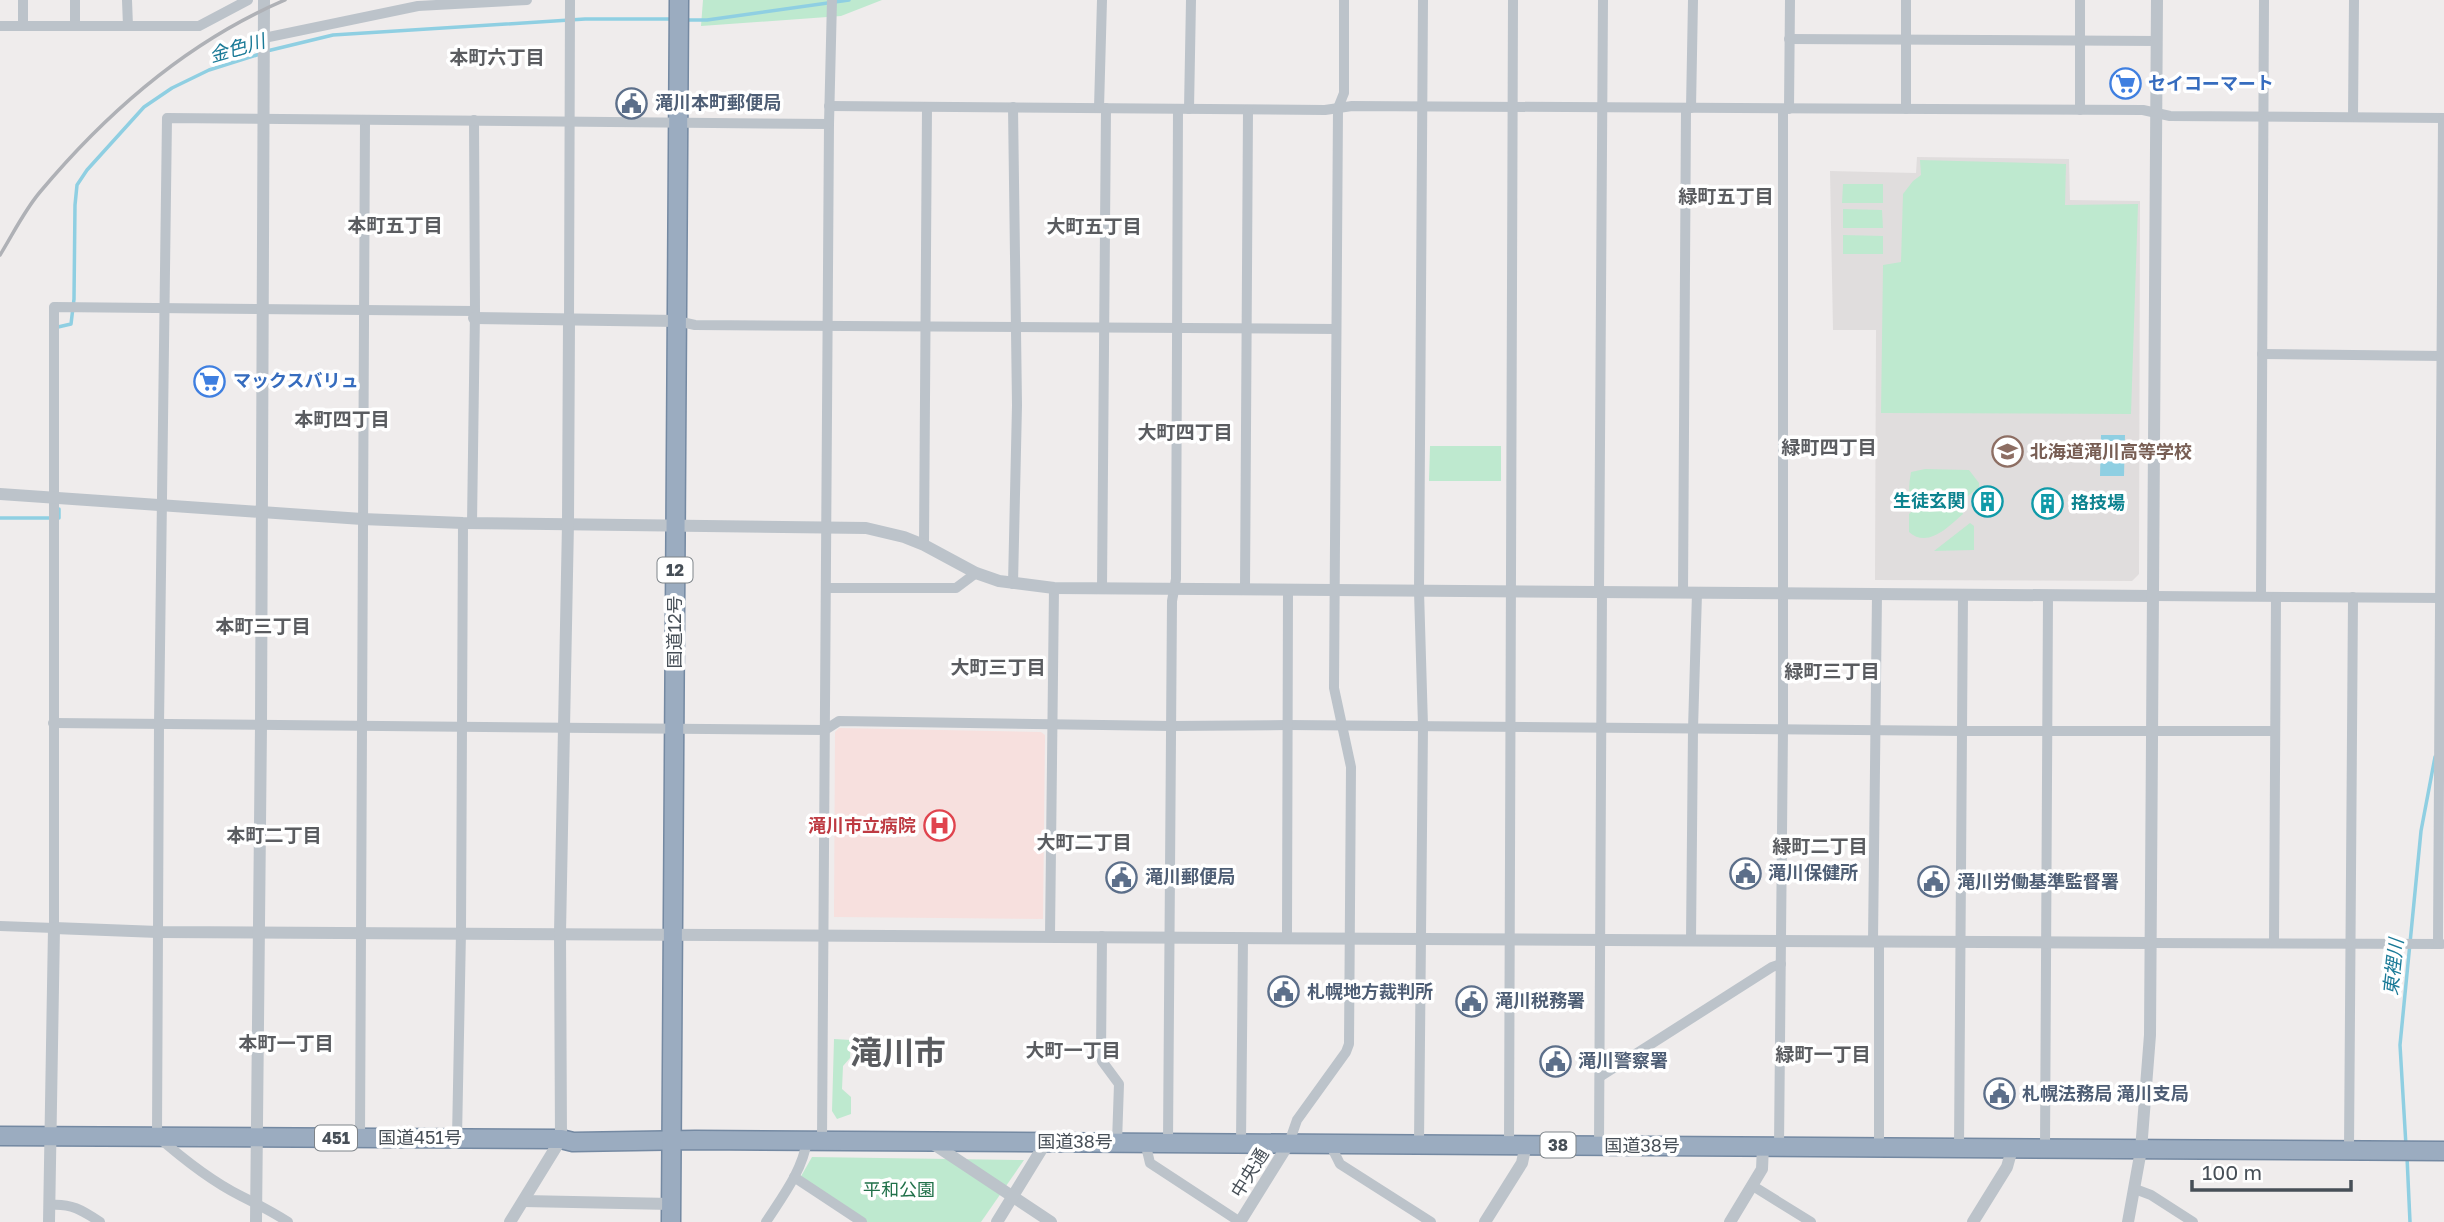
<svg xmlns="http://www.w3.org/2000/svg" width="2444" height="1222" viewBox="0 0 2444 1222" font-family="'Golos Text','Noto Sans JP',sans-serif">
	<rect width="100%" height="100%" fill="#efecec"/>
	<polygon fill="#e0dddd" points="1917,157 2069,159 2070,200 2140,201 2139,574 2132,581 1875,580 1876,330 1833,330 1830,171 1916,173"/>
	<polygon fill="#f7e0de" points="839,728 1041,732 1045,735 1043,919 834,917 835,732"/>
	<g fill="#bee9cf">
		<polygon points="703,0 882,0 841,16 701,26"/>
		<polygon points="1920,160 2066,164 2065,205 2138,204 2131,414 1881,413 1883,265 1901,262 1903,194 1913,181 1921,175"/>
		<polygon points="1843,184 1883,184 1883,203 1842,203"/>
		<polygon points="1843,209 1882,210 1883,228 1843,228"/>
		<polygon points="1843,235 1883,236 1883,254 1843,254"/>
		<polygon points="1430,446 1501,446 1501,481 1429,481"/>
		<path d="M1925 469 1969 470 1979 483V487L1959 503C1948 503 1915 506 1910 495 1908 489 1910 479 1911 472Z"/>
		<path d="M1919 508H1961L1963 514C1949 526 1928 549 1909 532V514L1914 509Z"/>
		<polygon points="1970,523 1974,526 1974,550 1934,551"/>
		<polygon points="834,1039 851,1040 850,1058 843,1066 842,1089 851,1097 851,1114 837,1119 832,1111"/>
		<polygon points="812,1157 1024,1160 981,1222 867,1222 800,1178"/>
	</g>
	<polygon fill="#8fcfe2" points="2101,435 2125,435 2124,476 2100,476"/>
	<g fill="none" stroke-linecap="round" stroke-linejoin="round">
		<g stroke="#8fcfe2" stroke-width="3.5">
			<polyline points="685,20 707,20 849,0"/>
			<polyline points="267,51 333,35 585,19 673,19"/>
			<polyline points="58,327 71,324 74,299 75,205 77,185 87,170 144,107 172,88 209,70 260,54"/>
			<polyline points="0,518 59,518 59,509"/>
			<polyline points="2406,1146 2400,1045 2421,831 2435,757"/>
			<polyline points="2407,1157 2410,1222"/>
		</g>
		<defs>
			<g id="trunk">
				<polyline points="0,1136 561,1139 573,1142 695,1140 2444,1151"/>
				<polyline points="671,1222 679,0"/>
			</g>
		</defs>
		<use href="#trunk" stroke="#7489a2" stroke-width="21"/>
		<g stroke="#bcc3ca" stroke-width="10">
			<polyline points="127,0 128,26"/>
			<polyline points="23,25 23,0"/>
			<polyline points="75,25 75,0"/>
			<polyline points="0,26 199,26 248,0"/>
			<polyline points="264,38 418,6 527,0"/>
			<polyline points="1789,39 2157,41"/>
			<polyline points="829,106 1325,110 1352,106 2143,110 2170,116 2444,118"/>
			<polyline points="1099,108 1102,0"/>
			<polyline points="1691,108 1693,0"/>
			<polyline points="1189,109 1191,0"/>
			<polyline points="1789,109 1790,0"/>
			<polyline points="1906,109 1906,0"/>
			<polyline points="2080,110 2080,0"/>
			<polyline points="2353,117 2354,0"/>
			<polyline points="569,319 570,0"/>
			<polyline points="677,321 695,325 1336,329"/>
			<polyline points="2262,354 2444,356"/>
			<polyline points="472,524 475,311 474,120"/>
			<polyline points="924,545 927,107"/>
			<polyline points="1013,584 1017,405 1013,107"/>
			<polyline points="827,588 956,588 976,573"/>
			<polyline points="1102,589 1106,108"/>
			<polyline points="1245,589 1248,110"/>
			<polyline points="1599,592 1603,0"/>
			<polyline points="1683,593 1686,108"/>
			<polyline points="2153,596 2444,598"/>
			<polyline points="2261,596 2264,0"/>
			<polyline points="53,723 825,730 839,721 1171,726 1288,725 1963,731 2274,731"/>
			<polyline points="0,926 54,928 54,307 475,311"/>
			<polyline points="1050,936 1054,588"/>
			<polyline points="1102,936 1101,1056 1102,1061 1119,1084 1117,1142"/>
			<polyline points="1287,937 1288,590"/>
			<polyline points="1691,940 1693,729 1697,593"/>
			<polyline points="1873,941 1877,594"/>
			<polyline points="2151,943 2442,944"/>
			<polyline points="2274,943 2276,597"/>
			<polyline points="2438,944 2443,118"/>
			<polyline points="1601,1076 1772,967 1781,964"/>
			<polyline points="360,1138 365,120"/>
			<polyline points="457,1138 461,932 463,523"/>
			<polyline points="822,1140 829,124 832,0"/>
			<polyline points="1145,1142 1150,1163 1240,1222"/>
			<polyline points="1168,1142 1172,601 1176,579 1178,109"/>
			<polyline points="1241,1143 1243,938"/>
			<polyline points="1289,1143 1297,1120 1346,1052 1349,1044 1351,767 1334,688 1338,108 1344,93 1344,0"/>
			<polyline points="1330,1144 1340,1164 1431,1222"/>
			<polyline points="1419,1144 1423,726 1419,591 1423,0"/>
			<polyline points="1509,1144 1513,0"/>
			<polyline points="1599,1145 1602,592"/>
			<polyline points="1779,1146 1783,729 1783,109"/>
			<polyline points="1879,1148 1879,941"/>
			<polyline points="1959,1148 1963,594"/>
			<polyline points="2045,1149 2048,595"/>
			<polyline points="2349,1150 2353,597"/>
			<polyline points="794,1177 862,1222"/>
			<polyline points="1753,1186 1811,1222"/>
			<polyline points="2135,1189 2151,1195 2193,1222"/>
			<path d="M49 1205C71 1203 82 1210 100 1222"/>
			<path d="M288 1222C273 1212 257 1204 241 1196 211 1181 182 1158 157 1136L159 725 167 118 829 124"/>
			<path d="M766 1222C782 1197 803 1170 807 1140"/>
		</g>
		<g stroke="#bcc3ca" stroke-width="12">
			<polyline points="474,318 677,321"/>
			<polyline points="0,494 362,519 463,523 866,528 904,537 924,545 976,573 999,581 1054,588 2153,596"/>
			<polyline points="929,1141 1051,1222"/>
			<polyline points="524,1201 671,1204"/>
			<polyline points="49,1222 54,928 158,932 2151,943"/>
			<polyline points="256,1222 261,725 264,0"/>
			<polyline points="510,1222 561,1139 560,933 568,523 569,319"/>
			<polyline points="997,1222 1046,1142"/>
			<polyline points="1240,1222 1289,1143"/>
			<polyline points="1485,1222 1522,1163 1526,1144"/>
			<polyline points="1730,1222 1762,1169 1763,1146"/>
			<polyline points="1973,1222 2007,1167 2012,1149"/>
			<polyline points="2128,1222 2141,1150 2150,1035 2157,0"/>
		</g>
		<use href="#trunk" stroke="#9bacc0" stroke-width="18"/>
		<path stroke="#afb1b6" stroke-width="3.5" d="M0 255C13 234 24 211 40 192 107 112 189 41 285 0"/>
	</g>
	<defs>
		<symbol id="supermarket-ring" viewBox="-11 -11 22 22"><circle r="9.5" fill="#fff" stroke="#3f7fe0" stroke-width="1.5"/><path d="M-6-5.5h2.5l.6 2H6L4.5 2H-2.5L-4.4-4H-6ZM-1.5 3.2a1.3 1.3 0 1 0 .1 0ZM3 3.2a1.3 1.3 0 1 0 .1 0Z" fill="#3f7fe0"/></symbol>
		<symbol id="civic-ring" viewBox="-11 -11 22 22"><circle r="9.5" fill="#fff" stroke="#5c6f8a" stroke-width="1.5"/><path d="M-.6-6.5H3V-4.5H.6V-3L4-1V1h2V6H-6V1h2V-1L-.6-3ZM-1.2 2.5V6h2.4V2.5Z" fill="#5c6f8a"/></symbol>
		<symbol id="school-ring" viewBox="-11 -11 22 22"><circle r="9.5" fill="#fff" stroke="#8d6e63" stroke-width="1.5"/><path d="M0-5L7-2L0 1L-7-2ZM-4 1L0 2.5L4 1V4Q0 6-4 4Z" fill="#8d6e63"/></symbol>
		<symbol id="building-ring" viewBox="-11 -11 22 22"><circle r="9.5" fill="#fff" stroke="#0f9aa8" stroke-width="1.5"/><path d="M-4-6H4V6H1V3H-1V6H-4ZM-2.5-4.3h1.7v1.8h-1.7ZM.8-4.3h1.7v1.8H.8ZM-2.5-1h1.7V.8h-1.7ZM.8-1h1.7V.8H.8Z" fill="#0f9aa8"/></symbol>
		<symbol id="hospital-ring" viewBox="-11 -11 22 22"><circle r="9.5" fill="#fff" stroke="#e0444e" stroke-width="1.5"/><path d="M-5-5h3v3.5h4V-5h3V5h-3V1.5h-4V5h-3Z" fill="#e0444e"/></symbol>
	</defs>
	<g fill-rule="evenodd">
		<use href="#supermarket-ring" x="2108" y="66" width="35" height="35"/>
		<use href="#civic-ring" x="614" y="86" width="35" height="35"/>
		<use href="#supermarket-ring" x="192" y="364" width="35" height="35"/>
		<use href="#school-ring" x="1990" y="434" width="35" height="35"/>
		<use href="#building-ring" x="1970" y="484" width="35" height="35"/>
		<use href="#building-ring" x="2030" y="486" width="35" height="35"/>
		<use href="#hospital-ring" x="922" y="808" width="35" height="35"/>
		<use href="#civic-ring" x="1728" y="856" width="35" height="35"/>
		<use href="#civic-ring" x="1104" y="860" width="35" height="35"/>
		<use href="#civic-ring" x="1916" y="864" width="35" height="35"/>
		<use href="#civic-ring" x="1266" y="974" width="35" height="35"/>
		<use href="#civic-ring" x="1454" y="984" width="35" height="35"/>
		<use href="#civic-ring" x="1538" y="1044" width="35" height="35"/>
		<use href="#civic-ring" x="1982" y="1076" width="35" height="35"/>
	</g>
	<g text-anchor="middle" stroke-width="7" stroke-linejoin="round" paint-order="stroke">
		<g fill="#fff" stroke="#7e8489" stroke-width="2">
			<rect x="657.5" y="557.5" width="35" height="25" rx="5"/>
			<rect x="315" y="1125.5" width="42" height="25" rx="5"/>
			<rect x="1540.5" y="1132.5" width="35" height="25" rx="5"/>
		</g>
		<g font-size="16" font-weight="bold" fill="#474f57">
			<text x="675" y="576">12</text>
			<text x="336" y="1144">451</text>
			<text x="1558" y="1151">38</text>
		</g>
		<g font-size="18" font-weight="bold" fill="#366cbe" stroke="#fff" text-anchor="start">
			<text x="2148" y="90">セイコーマート</text>
			<text x="233" y="387">マックスバリュ</text>
		</g>
		<g font-size="18" font-weight="bold" fill="#4e5e75" stroke="#fff" text-anchor="start">
			<text x="655" y="109">滝川本町郵便局</text>
			<text x="1768" y="879">滝川保健所</text>
			<text x="1145" y="883">滝川郵便局</text>
			<text x="1957" y="888">滝川労働基準監督署</text>
			<text x="1307" y="998">札幌地方裁判所</text>
			<text x="1495" y="1007">滝川税務署</text>
			<text x="1578" y="1067">滝川警察署</text>
			<text x="2022" y="1100">札幌法務局 滝川支局</text>
		</g>
		<g font-size="18" font-weight="bold" fill="#785e54" stroke="#fff" text-anchor="start">
			<text x="2030" y="458">北海道滝川高等学校</text>
		</g>
		<g font-size="18" font-weight="bold" fill="#0d838f" stroke="#fff" text-anchor="end">
			<text x="1965" y="507">生徒玄関</text>
			<text x="2071" y="509" text-anchor="start">挌技場</text>
		</g>
		<g font-size="18" fill="#474f57" stroke="#fff">
			<text transform="translate(675 632) rotate(-90)" y="6">国道12号</text>
			<text x="420" y="1144">国道451号</text>
			<text x="1075" y="1148">国道38号</text>
			<text x="1642" y="1152">国道38号</text>
			<text transform="translate(1250 1173) rotate(-58)" y="6">中央通</text>
		</g>
		<g font-size="18" font-weight="bold" fill="#be3a42" stroke="#fff" text-anchor="end">
			<text x="916" y="832">滝川市立病院</text>
		</g>
		<g font-size="18" fill="#207049" stroke="#fff">
			<text x="899" y="1196">平和公園</text>
		</g>
		<g font-size="19" font-style="italic" fill="#1a7a97" stroke="#fff">
			<text transform="translate(237 48) rotate(-16)" y="7">金色川</text>
			<text transform="translate(2393 967) rotate(-84)" y="7">東裡川</text>
		</g>
		<g font-size="19" font-weight="bold" fill="#5a5c60" stroke="#fff">
			<text x="497" y="64">本町六丁目</text>
			<text x="1726" y="203">緑町五丁目</text>
			<text x="395" y="232">本町五丁目</text>
			<text x="1094" y="233">大町五丁目</text>
			<text x="342" y="426">本町四丁目</text>
			<text x="1185" y="439">大町四丁目</text>
			<text x="1829" y="454">緑町四丁目</text>
			<text x="263" y="633">本町三丁目</text>
			<text x="998" y="674">大町三丁目</text>
			<text x="1832" y="678">緑町三丁目</text>
			<text x="274" y="842">本町二丁目</text>
			<text x="1084" y="849">大町二丁目</text>
			<text x="1820" y="853">緑町二丁目</text>
			<text x="286" y="1050">本町一丁目</text>
			<text x="1073" y="1057">大町一丁目</text>
			<text x="1823" y="1061">緑町一丁目</text>
		</g>
		<g font-size="32" font-weight="bold" fill="#5a5c60" stroke="#fff">
			<text x="898" y="1064">滝川市</text>
		</g>
	</g>
	<path d="M2192 1180v10h159v-10" fill="none" stroke="#474f57" stroke-width="3.5"/>
	<text x="2202" y="1180" font-size="21" fill="#474f57" stroke="#ffffff" stroke-width="5" paint-order="stroke">100 m</text>
</svg>
